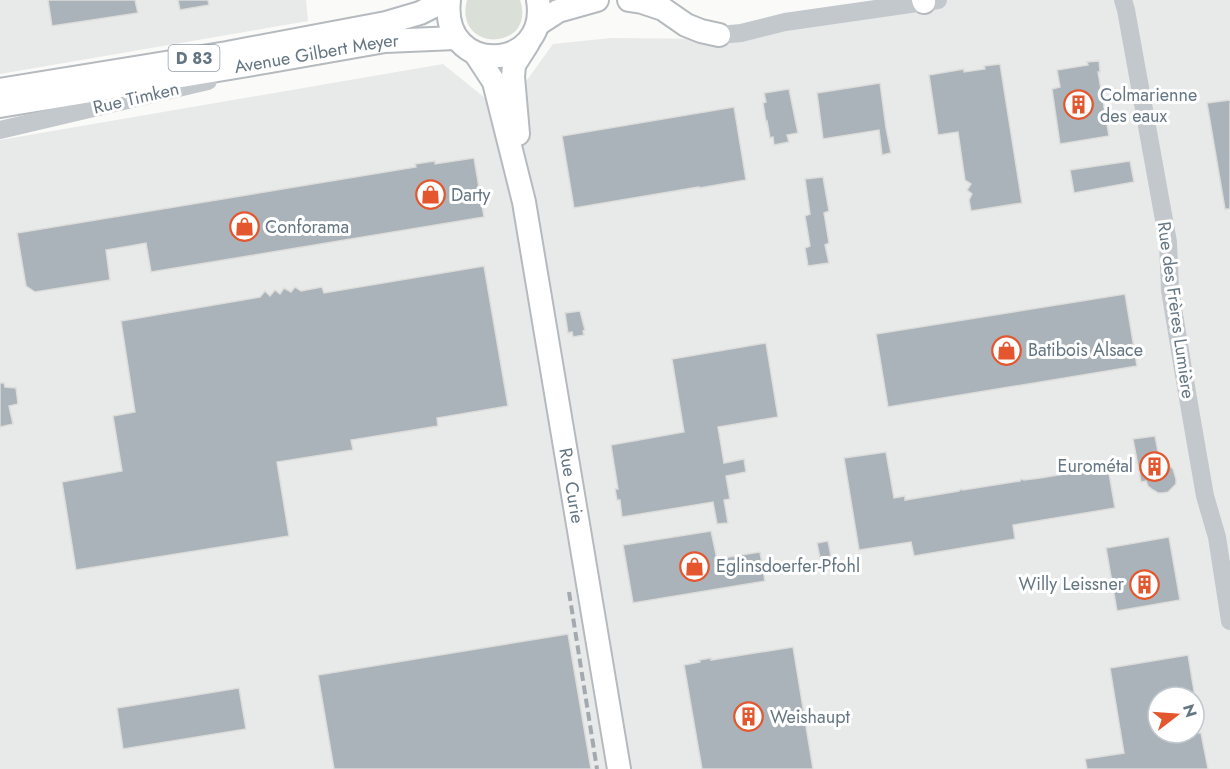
<svg xmlns="http://www.w3.org/2000/svg" width="1230" height="769" viewBox="0 0 1230 769" font-family="Jost,sans-serif">
	<rect width="100%" height="100%" fill="#fafaf8"/>
	<g fill="#e8e9e9" fill-rule="evenodd">
		<polygon points="0,0 306,0 308,21 0,74"/>
		<path d="M925 0H1230V769H0V140L443 64 485 98 527 80 553 44 611 38 709 39ZM1158 697H1194V733H1158Z"/>
	</g>
	<path fill="#dadfd7" d="M467 0H520C537 51 453 54 467 0Z"/>
	<g fill="#aab3b9" stroke="#dcdcda" stroke-width="1.5">
		<polygon points="48,0 135,0 138,13 52,26"/>
		<polygon points="178,0 208,0 209,5 180,10"/>
		<polygon points="1099,61 1100,72 1098,72 1109,136 1060,144 1052,89 1060,87 1057,70 1088,65 1087,62"/>
		<polygon points="1000,64 1022,203 971,211 969,200 972,194 967,190 971,184 965,180 958,132 938,135 929,75 964,69 964,72 985,69 984,66"/>
		<polygon points="880,83 886,128 891,153 882,155 879,130 823,139 817,93"/>
		<polygon points="789,89 798,133 787,135 789,142 774,145 773,137 770,138 767,121 766,122 763,103 766,102 764,93"/>
		<polygon points="1230,100 1230,209 1225,209 1207,103"/>
		<polygon points="734,107 746,180 699,188 699,187 574,208 562,136"/>
		<polygon points="474,158 484,217 151,272 146,243 106,250 110,280 35,292 26,286 17,233 416,167 415,164 435,161 435,164"/>
		<polygon points="1130,161 1134,182 1074,193 1070,170"/>
		<polygon points="823,177 829,211 824,213 829,243 825,245 829,263 808,266 805,248 810,246 805,216 810,214 805,179"/>
		<polygon points="484,266 508,406 437,418 438,426 351,440 353,450 277,462 289,536 76,570 62,482 122,471 113,416 135,412 121,321 260,297 265,291 270,296 275,290 280,294 284,288 291,292 295,287 301,291 322,287 324,293"/>
		<polygon points="1125,294 1137,366 888,407 876,334"/>
		<polygon points="580,311 585,330 583,331 584,335 573,337 572,332 568,333 565,313"/>
		<polygon points="766,343 778,417 718,427 724,463 744,459 746,472 726,476 730,499 724,500 728,523 717,524 713,502 622,517 620,500 617,500 615,489 618,489 611,445 684,432 672,359"/>
		<polygon points="0,383 4,383 5,387 16,388 18,404 9,406 13,424 0,427"/>
		<polygon points="1155,436 1160,462 1168,464 1173,469 1176,479 1176,484 1168,492 1163,493 1158,493 1153,490 1148,486 1146,481 1141,482 1133,439"/>
		<polygon points="886,452 894,498 905,496 905,500 959,491 961,489 963,490 1020,481 1021,479 1024,480 1040,478 1108,467 1115,508 1013,525 1015,539 914,556 911,542 859,550 844,458"/>
		<polygon points="711,531 717,559 760,552 765,581 633,603 623,545"/>
		<polygon points="1169,537 1180,600 1117,611 1106,548"/>
		<polygon points="828,541 831,556 820,558 817,543"/>
		<polygon points="568,634 591,769 334,769 318,675"/>
		<polygon points="793,647 813,769 702,769 684,665 700,662 699,660 711,658 711,660"/>
		<polygon points="1188,655 1195,697 1158,697 1158,733 1201,733 1208,769 1087,769 1085,759 1124,753 1110,668"/>
		<polygon points="239,688 246,729 123,749 117,708"/>
	</g>
	<g fill="none" stroke-linecap="round" stroke-linejoin="round">
		<defs>
			<g id="major">
				<path d="M449 0C440 77 550 73 538 0"/>
				<polyline points="629,0 642,2 663,9 686,25 701,31 719,35"/>
				<polyline points="923,0 924,2"/>
				<polyline points="538,24 558,11 597,0"/>
				<path id="s1" d="M475 53 494 82 524 202 619 769"/>
				<polyline points="0,90 227,53 386,23 420,13 446,0"/>
				<path id="s2" d="M0 106 271 61 385 41 456 38"/>
				<polyline points="518,134 513,77 514,65 528,43"/>
			</g>
		</defs>
		<use href="#major" stroke="#b5babe" stroke-width="26"/>
		<g stroke="#c3c8cc" stroke-width="18">
			<polyline points="1123,0 1126,10 1168,242 1170,290 1184,375 1205,496 1217,537 1230,621"/>
			<polyline points="719,35 741,33 785,22 938,0"/>
			<polyline points="0,130 208,81"/>
		</g>
		<use href="#major" stroke="#fff" stroke-width="22"/>
		<polyline stroke="#a2aab0" stroke-width="4" stroke-dasharray="9 4.5" stroke-linecap="butt" points="569,592 597,769"/>
	</g>
	<defs>
		<symbol id="building-ring" viewBox="-11 -11 22 22"><circle r="9.5" fill="#fff" stroke="#e4572e" stroke-width="1.5"/><path d="M-4-6H4V6H1V3H-1V6H-4ZM-2.5-4.3h1.7v1.8h-1.7ZM.8-4.3h1.7v1.8H.8ZM-2.5-1h1.7V.8h-1.7ZM.8-1h1.7V.8H.8Z" fill="#e4572e"/></symbol>
		<symbol id="shop-ring" viewBox="-11 -11 22 22"><circle r="9.5" fill="#fff" stroke="#e4572e" stroke-width="1.5"/><path d="M-5-2.5h2.3a2.7 3.5 0 0 1 5.4 0H5L5.5 6h-11ZM-1.5-2.5h3a1.5 2.3 0 0 0-3 0Z" fill="#e4572e"/></symbol>
	</defs>
	<g fill-rule="evenodd">
		<use href="#building-ring" x="1062" y="88" width="33" height="33"/>
		<use href="#shop-ring" x="414" y="178" width="33" height="33"/>
		<use href="#shop-ring" x="228" y="210" width="33" height="33"/>
		<use href="#shop-ring" x="990" y="334" width="33" height="33"/>
		<use href="#building-ring" x="1138" y="450" width="33" height="33"/>
		<use href="#shop-ring" x="678" y="550" width="33" height="33"/>
		<use href="#building-ring" x="1128" y="568" width="33" height="33"/>
		<use href="#building-ring" x="732" y="700" width="33" height="33"/>
	</g>
	<g text-anchor="middle" stroke-width="6" stroke-linejoin="round" paint-order="stroke">
		<rect fill="#fff" stroke="#939fa8" stroke-width="1.5" x="168.5" y="45" width="51" height="26" rx="4.5"/>
		<g font-size="16" font-weight="bold" fill="#657683">
			<text x="194" y="64">D 83</text>
		</g>
		<g font-size="18" fill="#657683" stroke="#fff">
			<text dy="6" stroke="none"><textPath href="#s2" startOffset="321">Avenue Gilbert Meyer</textPath></text>
			<text transform="translate(136 98) rotate(-13)" y="6">Rue Timken</text>
			<text transform="translate(1176 310) rotate(82)" y="6">Rue des Frères Lumière</text>
			<text dy="6" stroke="none"><textPath href="#s1" startOffset="446">Rue Curie</textPath></text>
		</g>
		<g font-size="18" fill="#657683" stroke="#fff" text-anchor="start">
			<text x="1100" y="101">Colmarienne<tspan x="1100" dy="21">des eaux</tspan></text>
			<text x="451" y="201">Darty</text>
			<text x="265" y="233">Conforama</text>
			<text x="1028" y="356">Batibois Alsace</text>
			<text x="1133" y="472" text-anchor="end">Eurométal</text>
			<text x="716" y="572">Eglinsdoerfer-Pfohl</text>
			<text x="1124" y="590" text-anchor="end">Willy Leissner</text>
			<text x="770" y="723">Weishaupt</text>
		</g>
	</g>
	<g transform="translate(1176 715) rotate(73)"><circle r="28" fill="#ffffff" stroke="#c1c8cd" stroke-width="1.5"/>
	<path d="M0-4.5L10 22L0 15L-10 22Z" fill="#e4572e"/>
	<text y="-9" font-size="16" font-weight="bold" text-anchor="middle" fill="#657683">N</text>
	</g>
</svg>
